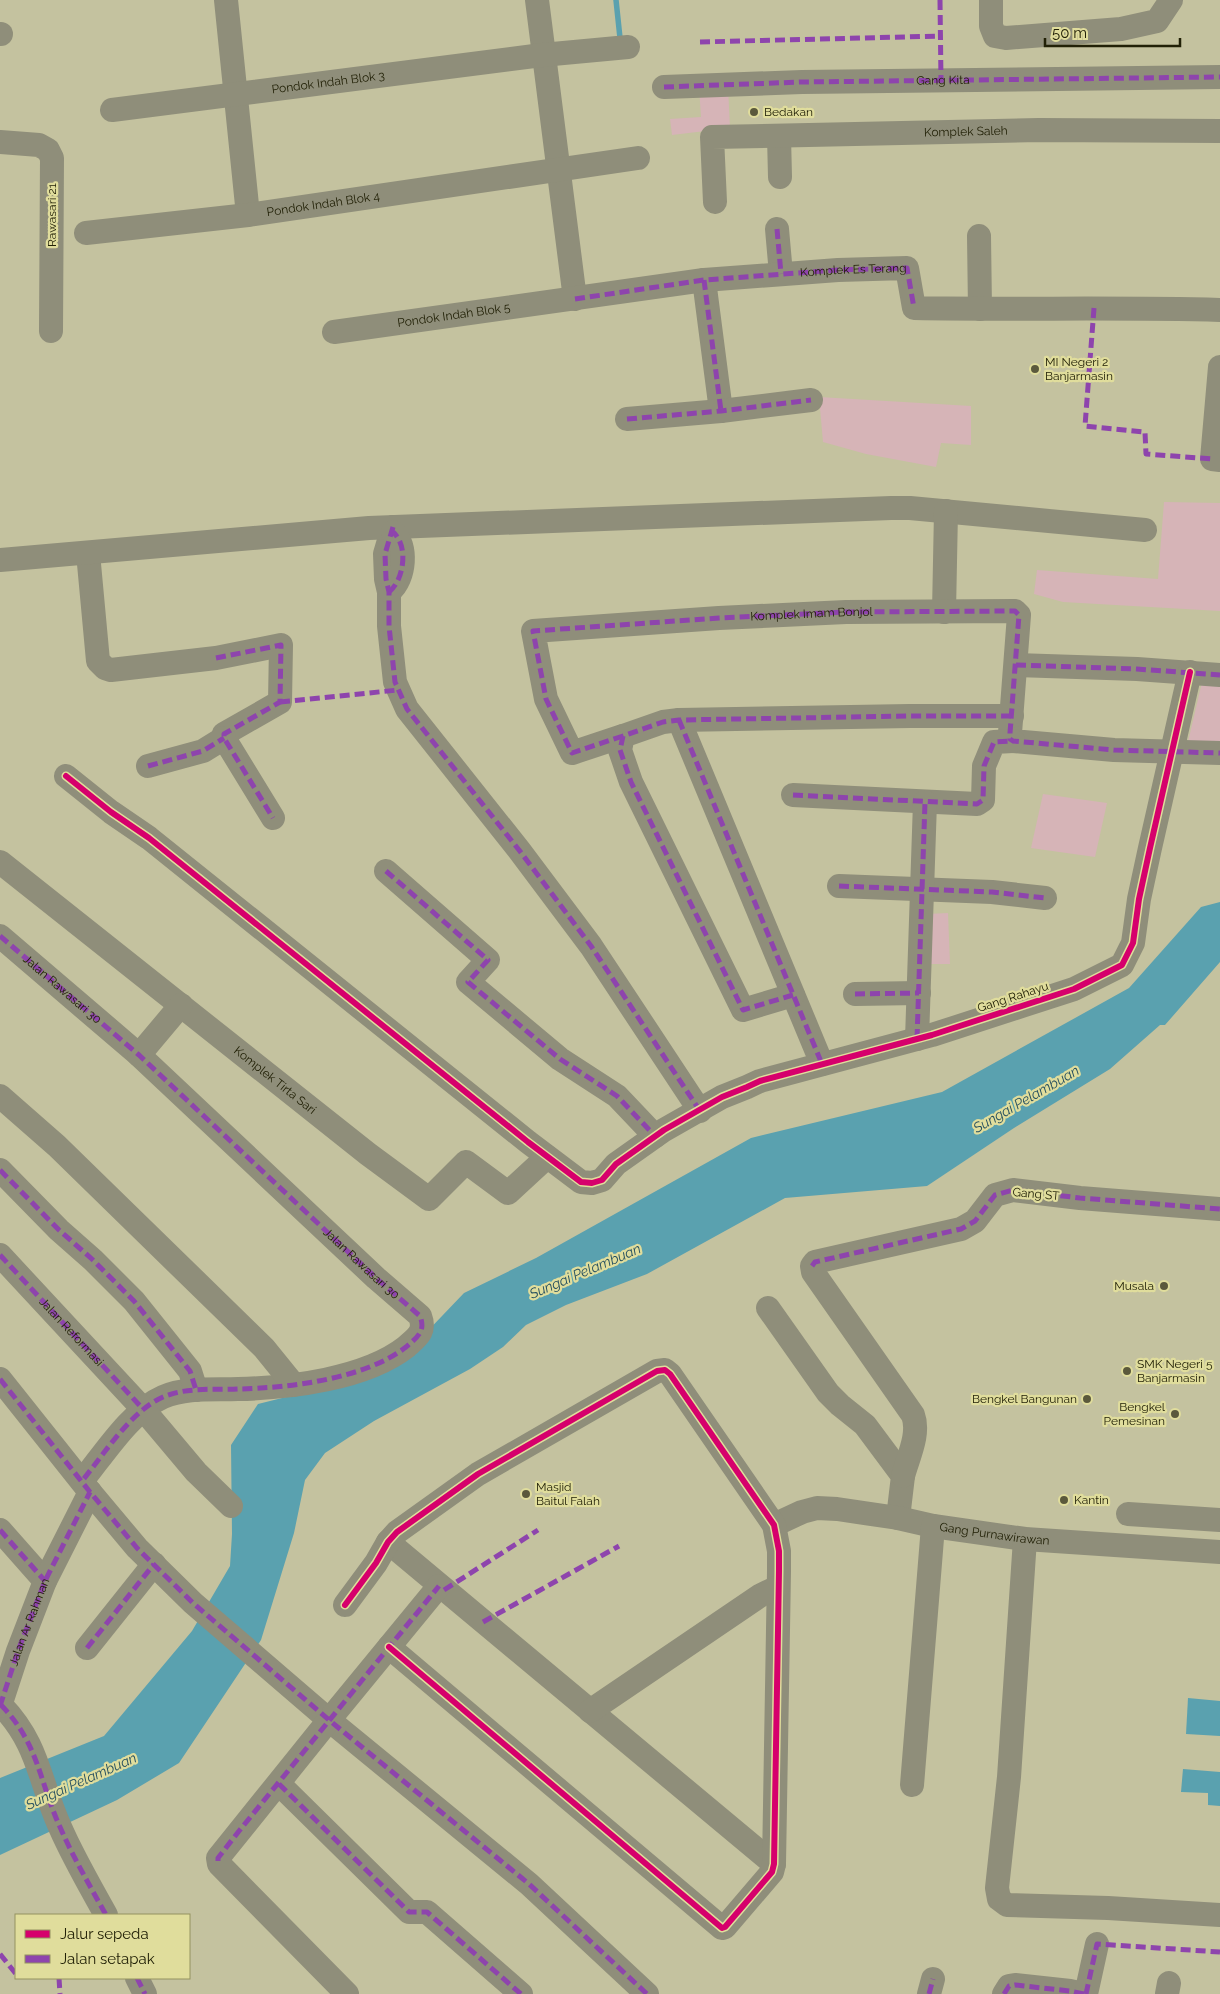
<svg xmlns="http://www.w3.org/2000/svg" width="1220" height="1994" viewBox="0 0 1220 1994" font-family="Raleway,sans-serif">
	<rect width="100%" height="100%" fill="#c4c29f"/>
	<g fill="#d6b4b7">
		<polygon points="728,86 730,128 672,135 670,119 701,117 699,87"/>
		<polygon points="819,397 971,406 971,445 941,443 936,467 866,454 823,442"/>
		<polygon points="1164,502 1220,503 1220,611 1063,602 1034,594 1037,570 1158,579"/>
		<polygon points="1203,678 1220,680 1220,747 1187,746"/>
		<polygon points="1043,794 1107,803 1095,857 1031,848"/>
		<polygon points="948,913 950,964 926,964 927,914"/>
	</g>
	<g fill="#5aa1af">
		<polygon points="1220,902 1220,962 1165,1025 1160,1025 1110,1069 1014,1128 927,1186 785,1198 647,1274 566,1305 526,1325 503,1347 470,1369 374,1421 325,1453 305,1480 294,1533 261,1640 179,1763 117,1800 0,1855 0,1778 104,1736 192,1631 230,1566 232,1534 231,1445 258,1404 294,1395 420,1339 464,1293 536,1258 751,1138 942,1092 1129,988 1201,907"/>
		<polygon points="1188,1698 1220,1701 1220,1736 1186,1734"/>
		<polygon points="1183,1769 1220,1772 1220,1806 1208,1805 1208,1793 1181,1792"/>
	</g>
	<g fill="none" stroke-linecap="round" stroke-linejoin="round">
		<polyline stroke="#5aa1af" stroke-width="5.5" points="616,0 620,38"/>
		<g stroke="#8f8e7a" stroke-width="24">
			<polyline points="226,0 248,215"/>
			<polyline points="537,0 575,299"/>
			<polyline points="991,0 991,26 995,36 1006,38 1121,29 1157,21 1171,0"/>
			<polyline points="0,34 1,34"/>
			<path id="s1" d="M664 87 802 82 1220 77"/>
			<path id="s2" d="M112 110 542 55 628 47"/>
			<polyline points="779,136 780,177"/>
			<polyline points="0,142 39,145 48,150 52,158 51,331"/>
			<path id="s3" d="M715 202 712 137 1039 130 1220 131"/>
			<polyline points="777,229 781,274"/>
			<path id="s4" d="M86 233 248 215 638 158"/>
			<polyline points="979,236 980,309"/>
			<polyline points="704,280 721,411"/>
			<path id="s5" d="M334 332 704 280 838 270 907 268 914 308C1016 310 1118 307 1220 310"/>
			<polyline points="1220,367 1212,459 1220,460"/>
			<polyline points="627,419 721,411 811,400"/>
			<polyline points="393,527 385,554 386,579 389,592 389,626 395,682 407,709 519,850 591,946 700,1111"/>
			<polyline points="88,553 98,661 105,668 111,670 216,658 281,645 280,702 224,734 224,738 273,818"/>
			<polyline points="0,560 369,528 891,508 910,508 1145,530"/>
			<path d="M390 591C405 579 408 545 393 532"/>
			<polyline points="944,612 946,511"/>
			<polyline points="1016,665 1137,669 1220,675"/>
			<polyline points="679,720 822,1064"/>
			<polyline points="623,736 572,753 546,699 533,631 719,618 846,612 1015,611 1019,615 1010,733 1010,739 1013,741 1114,750 1220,753"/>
			<polyline points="148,766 203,751 224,738"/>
			<polyline points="66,776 111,812 149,838 528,1142 581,1182 592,1183 602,1180 616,1164 664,1130 722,1097 747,1087 760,1081 932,1035 1074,989 1122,965 1133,943 1139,899 1150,848 1190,672"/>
			<polyline points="793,795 977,804 983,800 984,766 994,742 1013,741"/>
			<path id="s6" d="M0 862 368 1154 429 1199 466 1162 508 1193 547 1157"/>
			<polyline points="386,871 488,960 468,982 560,1059 617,1096 655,1136"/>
			<polyline points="839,886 992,892 1045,898"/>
			<path d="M0 936 139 1055 376 1278 420 1316C426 1332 417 1337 406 1347 365 1379 289 1388 238 1389 214 1390 186 1387 163 1397 131 1411 104 1454 82 1481"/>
			<polyline points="855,994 919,993"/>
			<polyline points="793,995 743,1010 631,782 620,750 623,736 663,722 679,720 910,716 1012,716"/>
			<polyline points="917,1039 925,802"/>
			<polyline points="139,1055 181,1005"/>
			<polyline points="0,1096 57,1146 264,1348 294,1385"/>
			<polyline points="0,1170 59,1230 93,1260 134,1301 190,1371 196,1390"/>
			<polyline points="0,1255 143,1409 196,1472 231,1506"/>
			<polyline points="768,1308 828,1393 840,1405 865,1425 903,1476 898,1518"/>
			<polyline points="0,1379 90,1492 137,1548 193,1603 329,1720 529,1884 647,1994"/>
			<path d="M903 1476C908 1457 920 1434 913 1415L813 1272 812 1266 815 1262 961 1229 975 1221 995 1195 1013 1190 1080 1198 1220 1209"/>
			<polyline points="1128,1514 1220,1520"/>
			<path id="s7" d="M774 1525 802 1512 817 1508 837 1509 898 1518 933 1526 1025 1539 1220 1552"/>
			<polyline points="0,1530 45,1581"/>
			<polyline points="1025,1539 1009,1777 997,1888 999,1899 1007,1905 1108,1908 1220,1915"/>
			<polyline points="388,1542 774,1864"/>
			<polyline points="345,1605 376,1563 388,1542 397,1532 478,1474 657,1371 665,1370 670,1374 774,1525 779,1551 779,1571 774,1864 772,1872 725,1927 722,1928 389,1647"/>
			<polyline points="87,1648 154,1564"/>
			<path d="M1 1705C39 1744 39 1781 60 1827 73 1857 90 1886 106 1915"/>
			<polyline points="0,1706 18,1651 45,1581 90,1492"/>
			<polyline points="590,1711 761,1595 778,1587"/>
			<polyline points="279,1784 409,1912 427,1912 521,1994"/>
			<polyline points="912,1785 933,1526"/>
			<polyline points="137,1978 145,1994"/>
			<polyline points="347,1994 219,1864 218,1858 329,1720 439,1586"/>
			<polyline points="929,1994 933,1979"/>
			<polyline points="1004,1994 1009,1986 1015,1985 1070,1991 1084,1994"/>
			<polyline points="1086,1994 1097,1944"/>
			<polyline points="1167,1994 1169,1983"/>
		</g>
		<g stroke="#8e44ad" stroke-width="5" stroke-dasharray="10 5" stroke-linecap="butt">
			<polyline points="940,0 941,81"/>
			<polyline points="700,42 940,36"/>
			<polyline points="664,87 802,82 1220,77"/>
			<polyline points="777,229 781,274"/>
			<polyline points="704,280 721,411"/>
			<path id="s8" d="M575 299 704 280 838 270 907 268 914 308"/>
			<polyline points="1094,308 1085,426 1145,432 1146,454 1212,459"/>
			<polyline points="627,419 721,411 811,400"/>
			<polyline points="393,527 385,554 386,579 389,592 389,626 395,682 407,709 519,850 591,946 700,1111"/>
			<path d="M389 592C404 580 409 546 393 532"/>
			<polyline points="216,658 281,645 280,702 224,734 224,738 273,818"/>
			<polyline points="1016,665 1137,669 1220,675"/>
			<polyline points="280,702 398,690"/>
			<polyline points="679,720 822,1064"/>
			<path id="s9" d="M623 736 572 753 546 699 533 631 719 618 846 612 1015 611 1019 615 1010 733V739L1013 741 1114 750 1220 753"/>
			<polyline points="148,766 203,751 224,738"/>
			<polyline points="793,795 977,804 983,800 984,766 994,742 1013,741"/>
			<polyline points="386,871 488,960 468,982 560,1059 617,1096 655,1136"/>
			<polyline points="839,886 992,892 1045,898"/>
			<path id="s10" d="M0 936 139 1055 376 1278 420 1316C426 1332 417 1337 406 1347 365 1379 289 1388 238 1389 214 1390 186 1387 163 1397 131 1411 104 1454 82 1481"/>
			<polyline points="855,994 919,993"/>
			<polyline points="793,995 743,1010 631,782 620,750 623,736 663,722 679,720 910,716 1012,716"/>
			<polyline points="917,1039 925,802"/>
			<polyline points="0,1170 59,1230 93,1260 134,1301 190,1371 196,1390"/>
			<path id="s11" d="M0 1255 143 1409"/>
			<polyline points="812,1266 815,1262 961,1229 975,1221 995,1195 1013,1190 1080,1198 1220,1209"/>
			<polyline points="0,1379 90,1492 137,1548 193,1603 329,1720 529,1884 647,1994"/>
			<polyline points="0,1530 45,1581"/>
			<polyline points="444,1590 538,1530"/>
			<polyline points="483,1622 619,1546"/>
			<polyline points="87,1648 154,1564"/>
			<path d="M1 1705C39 1744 39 1781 60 1827 73 1857 90 1886 106 1915"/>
			<path id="s12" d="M0 1706 18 1651 45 1581 90 1492"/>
			<polyline points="279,1784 409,1912 427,1912 521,1994"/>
			<polyline points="218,1861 218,1858 239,1831 439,1586"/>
			<polyline points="0,1954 16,1974"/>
			<polyline points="59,1978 60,1994"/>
			<polyline points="137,1978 145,1994"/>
			<polyline points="929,1994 933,1979"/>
			<polyline points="1004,1994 1009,1986 1015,1985 1070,1991 1084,1994"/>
			<polyline points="1086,1994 1097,1944 1220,1952"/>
		</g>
		<defs>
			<g id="cycleway">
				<polyline points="66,776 111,812 149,838 528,1142 581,1182 592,1183 602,1180 616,1164 664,1130 722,1097 747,1087 760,1081 932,1035 1074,989 1122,965 1133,943 1139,899 1150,848 1190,672"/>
				<polyline points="345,1605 376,1563 388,1542 397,1532 478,1474 657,1371 665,1370 670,1374 774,1525 779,1551 779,1571 774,1864 772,1872 725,1927 722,1928 389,1647"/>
			</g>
		</defs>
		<use href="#cycleway" stroke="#e0dd9c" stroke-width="9"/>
		<use href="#cycleway" stroke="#d6006c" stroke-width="6"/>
	</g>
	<g fill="#5b593c" stroke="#e0dd9c" stroke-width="2">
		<circle cx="754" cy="112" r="5"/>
		<circle cx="1035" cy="369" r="5"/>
		<circle cx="1164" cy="1286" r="5"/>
		<circle cx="1127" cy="1371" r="5"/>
		<circle cx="1087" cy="1399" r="5"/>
		<circle cx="1175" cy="1414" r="5"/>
		<circle cx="526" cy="1494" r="5"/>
		<circle cx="1064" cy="1500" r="5"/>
	</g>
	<g text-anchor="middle" stroke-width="4.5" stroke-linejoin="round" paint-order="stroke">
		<g font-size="12" fill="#222107" stroke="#e0dd9c">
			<text dy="4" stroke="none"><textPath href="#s1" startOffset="279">Gang Kita</textPath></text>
			<text dy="4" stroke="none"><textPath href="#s2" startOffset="218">Pondok Indah Blok 3</textPath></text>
			<text dy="4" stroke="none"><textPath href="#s3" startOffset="319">Komplek Saleh</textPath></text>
			<text dy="4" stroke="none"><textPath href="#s4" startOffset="239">Pondok Indah Blok 4</textPath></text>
			<text transform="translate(52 215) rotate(-90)" y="4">Rawasari 21</text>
			<text dy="4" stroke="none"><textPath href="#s8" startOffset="280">Komplek Es Terang</textPath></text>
			<text dy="4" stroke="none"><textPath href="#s5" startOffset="121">Pondok Indah Blok 5</textPath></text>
			<text dy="4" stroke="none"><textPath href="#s9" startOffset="462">Komplek Imam Bonjol</textPath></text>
			<text dy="4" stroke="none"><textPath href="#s10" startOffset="82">Jalan Rawasari 30</textPath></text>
			<text transform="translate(1013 997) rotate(-18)" y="4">Gang Rahayu</text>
			<text dy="4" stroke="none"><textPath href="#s6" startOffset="351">Komplek Tirta Sari</textPath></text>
			<text transform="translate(1036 1194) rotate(5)" y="4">Gang ST</text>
			<text dy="4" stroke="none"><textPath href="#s10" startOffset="488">Jalan Rawasari 30</textPath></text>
			<text dy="4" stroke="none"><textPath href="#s11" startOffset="105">Jalan Reformasi</textPath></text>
			<text dy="4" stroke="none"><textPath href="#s7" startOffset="226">Gang Purnawirawan</textPath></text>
			<text dy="4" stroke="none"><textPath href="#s12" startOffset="89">Jalan Ar Rahman</textPath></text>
		</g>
		<g font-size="12" fill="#222107" stroke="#e0dd9c" text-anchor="start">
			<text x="764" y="116">Bedakan</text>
			<text x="1045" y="366">MI Negeri 2<tspan x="1045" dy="14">Banjarmasin</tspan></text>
			<text x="1154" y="1290" text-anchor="end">Musala</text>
			<text x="1137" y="1368">SMK Negeri 5<tspan x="1137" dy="14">Banjarmasin</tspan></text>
			<text x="1077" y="1403" text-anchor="end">Bengkel Bangunan</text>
			<text x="1165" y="1411" text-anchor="end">Bengkel<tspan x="1165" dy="14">Pemesinan</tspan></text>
			<text x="536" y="1491">Masjid<tspan x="536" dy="14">Baitul Falah</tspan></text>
			<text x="1074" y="1504">Kantin</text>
		</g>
		<g font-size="14" font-style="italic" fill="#254f5f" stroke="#e0dd9c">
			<text transform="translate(1026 1099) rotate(-30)" y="5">Sungai Pelambuan</text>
			<text transform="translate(585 1271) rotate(-23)" y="5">Sungai Pelambuan</text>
			<text transform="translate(81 1781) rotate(-24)" y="5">Sungai Pelambuan</text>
		</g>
	</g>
	<rect x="15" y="1914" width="175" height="65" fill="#e0dd9c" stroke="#949260"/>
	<rect x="25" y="1930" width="25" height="8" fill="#d6006c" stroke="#949260"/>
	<text x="60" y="1939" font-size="15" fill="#222107">Jalur sepeda</text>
	<rect x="25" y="1955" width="25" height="8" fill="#8e44ad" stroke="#949260"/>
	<text x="60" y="1964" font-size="15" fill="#222107">Jalan setapak</text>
	<path d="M1045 38v8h135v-8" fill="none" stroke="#222107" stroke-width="2.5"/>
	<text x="1052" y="38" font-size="15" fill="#222107" stroke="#e0dd9c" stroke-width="4" paint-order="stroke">50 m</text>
</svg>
